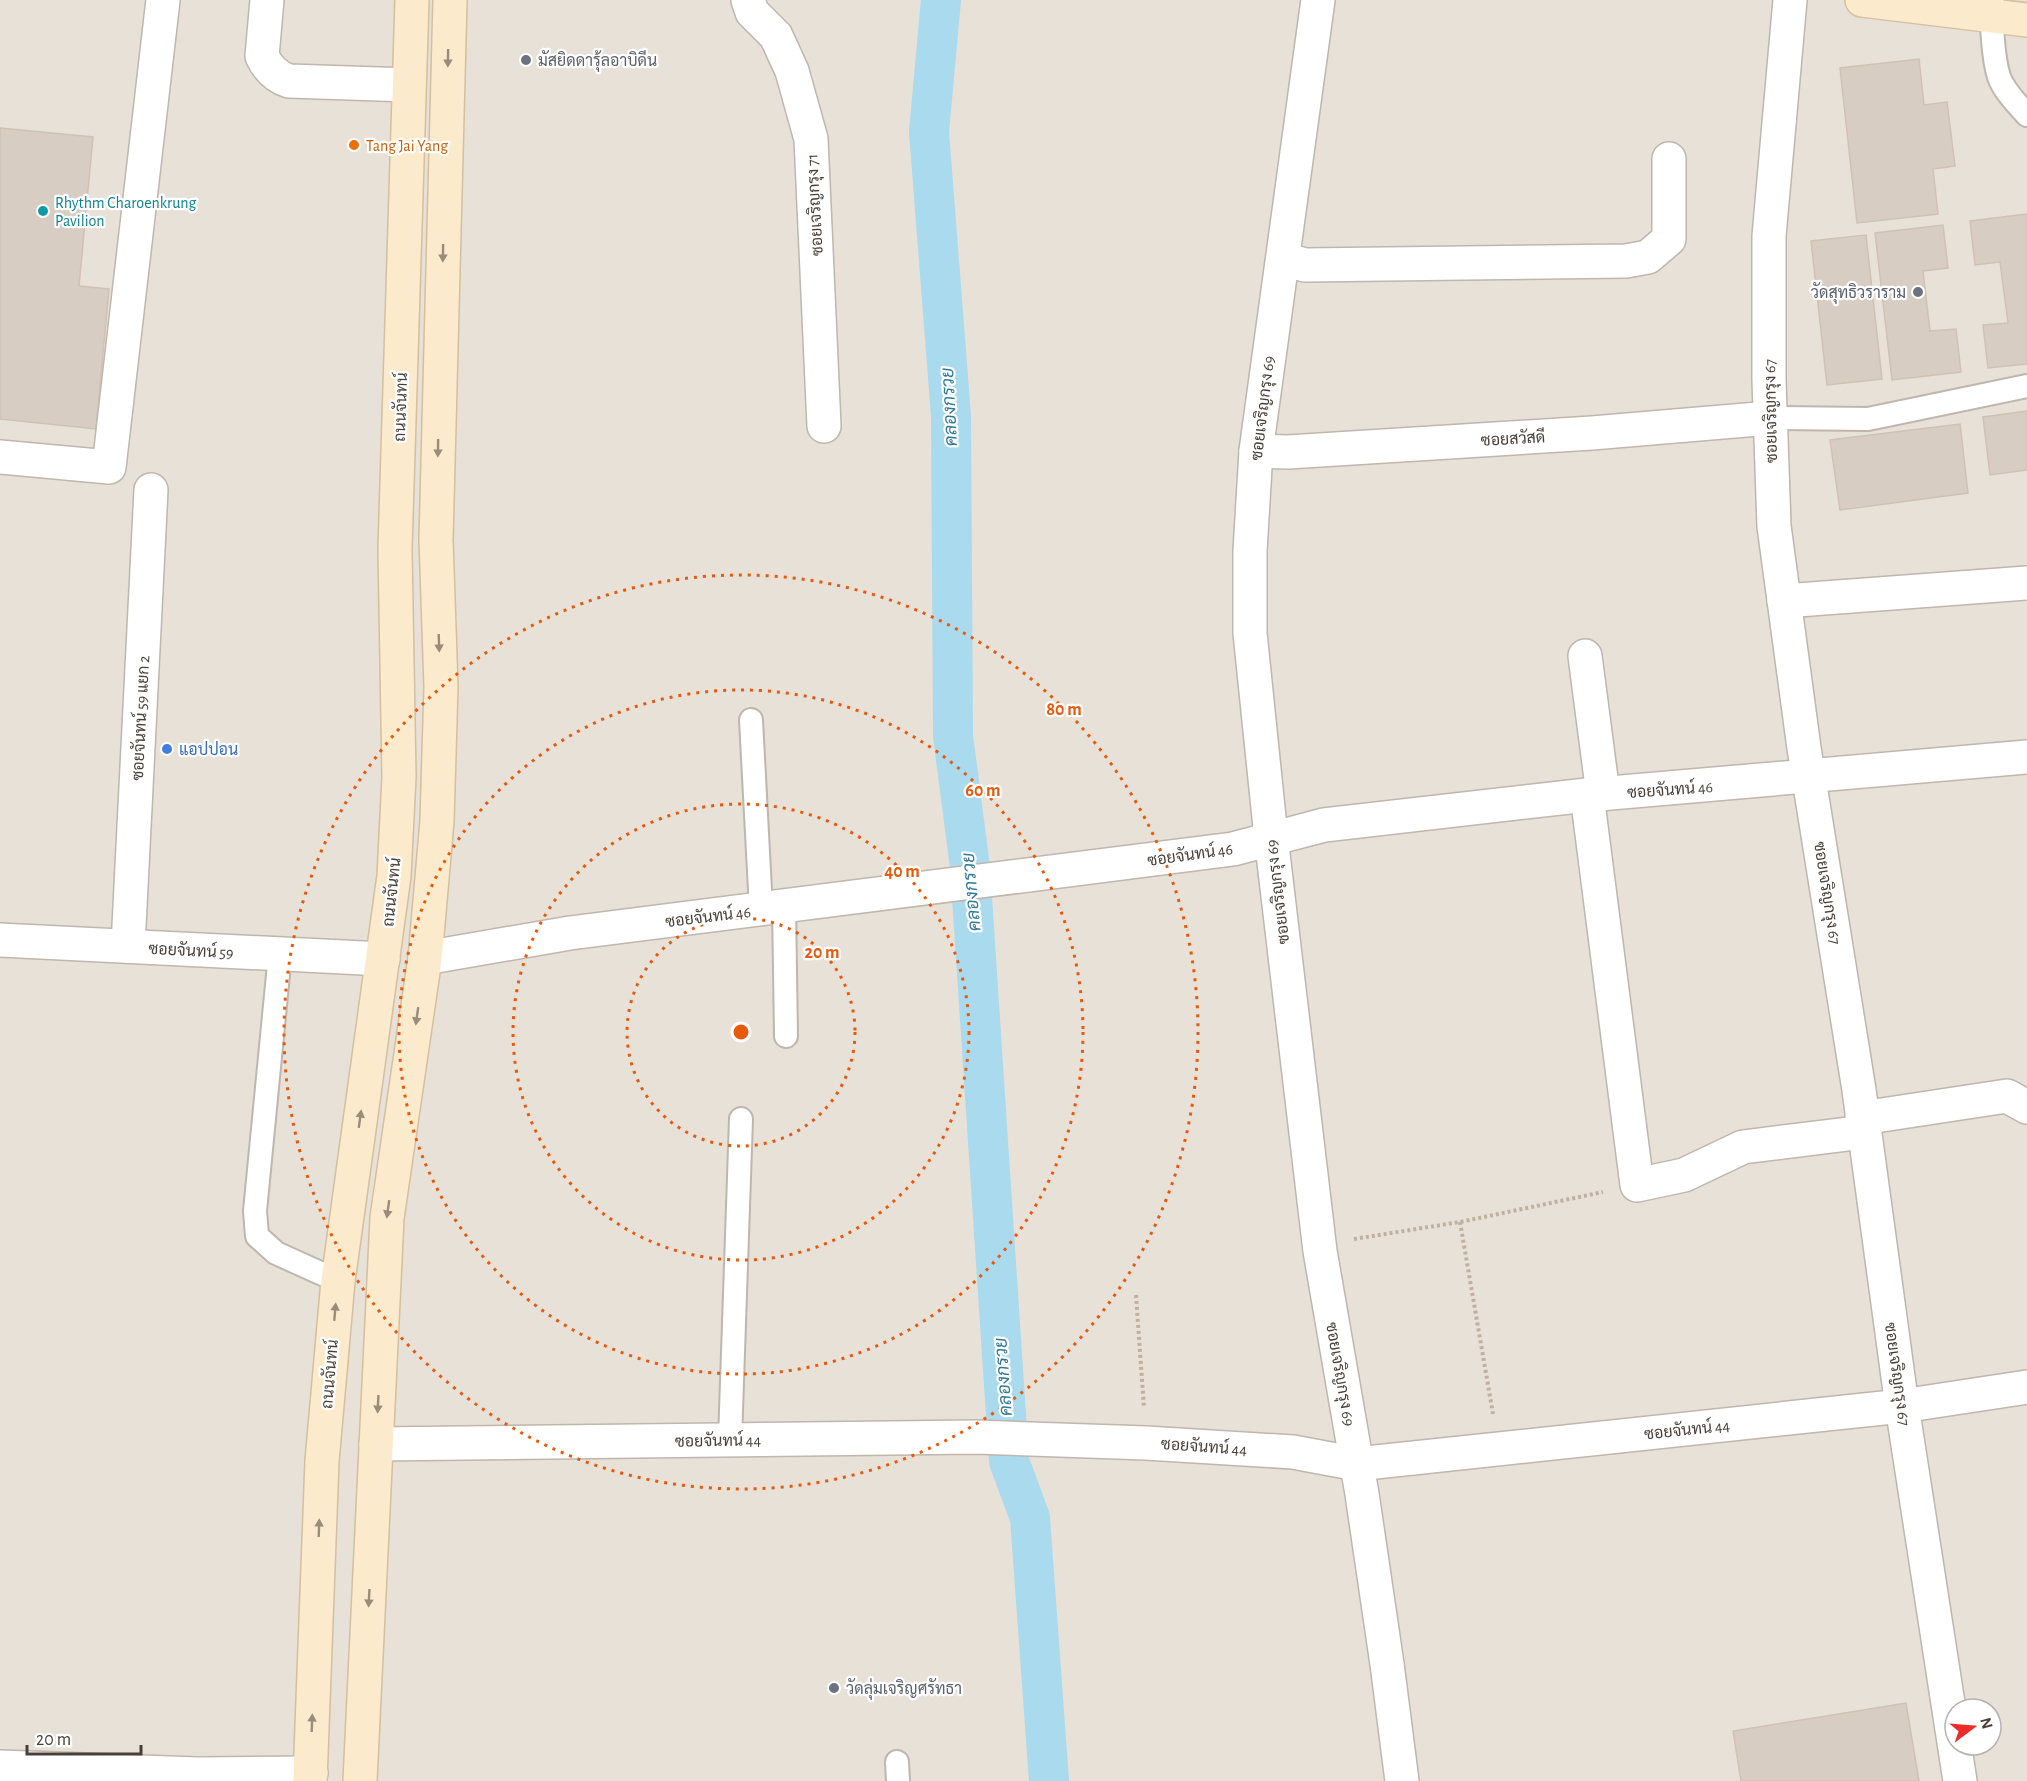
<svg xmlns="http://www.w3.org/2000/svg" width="2027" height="1781" viewBox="0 0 2027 1781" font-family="'Alegreya Sans',Sarabun,sans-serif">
	<rect width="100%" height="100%" fill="#f4f0ea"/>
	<path fill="#e8e1d8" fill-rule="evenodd" d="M0 0H2027V1781H0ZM1955 1709H1991V1745H1955Z"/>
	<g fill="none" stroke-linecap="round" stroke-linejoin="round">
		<polyline stroke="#aadaed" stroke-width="40" points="941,0 929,132 951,416 953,736 970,867 1009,1461 1030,1518 1049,1781"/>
	</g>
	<g fill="#d8cdc3" stroke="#d0c1b3" stroke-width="1.5">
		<polygon points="1919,59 1924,105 1947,102 1955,166 1933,169 1938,214 1857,223 1840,68"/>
		<polygon points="0,128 93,137 79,286 109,289 96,429 0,419"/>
		<polygon points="2027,214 2027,364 1988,368 1983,325 2008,323 2000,262 1975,265 1970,221"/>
		<polygon points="1943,225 1948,268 1923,271 1930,331 1956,329 1961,372 1892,380 1875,233"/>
		<polygon points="1866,235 1882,379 1827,385 1811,241"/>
		<polygon points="2027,411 2027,470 1990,475 1983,417"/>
		<polygon points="1960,424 1968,493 1840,510 1830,440"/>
		<polygon points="1906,1703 1919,1781 1741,1781 1733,1731"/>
	</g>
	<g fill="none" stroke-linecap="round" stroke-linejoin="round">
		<defs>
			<g id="lane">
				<path d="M1992 1C1991 21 1993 58 1999 77 2004 91 2017 104 2027 115"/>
				<polyline points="1770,418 1868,419 2027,386"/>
				<polyline points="751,720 761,909"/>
				<polyline points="784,906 786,1036"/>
				<polyline points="280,954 255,1211 257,1236 276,1253 338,1281"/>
				<polyline points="730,1440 741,1119"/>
				<polyline points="897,1762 898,1781"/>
			</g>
			<g id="street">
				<path d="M267 0 262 56C268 69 276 77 289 81L409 85"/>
				<polyline points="748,0 752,12 776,36 792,71 811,139 824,426"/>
				<polyline points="1318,0 1256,451 1250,551 1250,633 1271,837 1320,1251 1362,1494 1387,1664 1402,1781"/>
				<polyline points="1790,0 1769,236 1769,380 1774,526 1804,748 1859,1090 1902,1406 1960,1781"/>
				<polyline points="1283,259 1305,265 1626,261 1648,257 1669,239 1669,159"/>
				<polyline points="1256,451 1288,452 1592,433 1770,418"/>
				<polyline points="0,457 109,467 163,0"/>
				<polyline points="1784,601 2027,583"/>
				<polyline points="1585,656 1603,794"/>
				<polyline points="1587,795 1637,1185 1684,1175 1743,1147 1864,1132"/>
				<polyline points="0,940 383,959"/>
				<polyline points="128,946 151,490"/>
				<polyline points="425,958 570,933 1233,849 1324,825 1587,795 2027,757"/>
				<polyline points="1862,1118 2007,1096 2027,1107"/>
				<polyline points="376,1444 976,1437 1146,1443 1293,1452 1357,1464 1902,1406 2027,1387"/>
				<polyline points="0,1767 197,1774 311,1773"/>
			</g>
			<g id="secondary">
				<polyline points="1862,0 2027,20"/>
				<polyline points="310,1781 322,1461 338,1281 394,876 399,777 395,549 412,0"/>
				<polyline points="360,1781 387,1218 425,958 437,821 441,687 436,540 450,0"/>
			</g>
		</defs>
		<use href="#lane" stroke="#bfb6ad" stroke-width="26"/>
		<use href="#street" stroke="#bfb6ad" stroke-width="36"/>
		<use href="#secondary" stroke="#d4bf9e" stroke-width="36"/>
		<g stroke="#c0b09f" stroke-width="4" stroke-dasharray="3 3" stroke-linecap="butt">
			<polyline points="1460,1222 1493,1414"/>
			<polyline points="1354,1239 1460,1222 1603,1192"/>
			<polyline points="1136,1295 1144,1408"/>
		</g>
		<use href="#lane" stroke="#fff" stroke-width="22"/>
		<use href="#street" stroke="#fff" stroke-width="33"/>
		<use href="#secondary" stroke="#fceacc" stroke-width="33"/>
	</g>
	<defs><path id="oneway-solid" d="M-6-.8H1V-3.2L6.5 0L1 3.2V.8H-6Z" transform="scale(1.5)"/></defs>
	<g fill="#998c7b">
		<use href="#oneway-solid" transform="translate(448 58) rotate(91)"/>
		<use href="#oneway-solid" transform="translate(443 253) rotate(91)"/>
		<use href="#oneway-solid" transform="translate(438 448) rotate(91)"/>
		<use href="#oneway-solid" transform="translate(439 643) rotate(88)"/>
		<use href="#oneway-solid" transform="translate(417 1016) rotate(98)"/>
		<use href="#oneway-solid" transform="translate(360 1119) rotate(-82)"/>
		<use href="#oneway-solid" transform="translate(388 1209) rotate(98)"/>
		<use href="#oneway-solid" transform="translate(335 1312) rotate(-85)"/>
		<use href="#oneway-solid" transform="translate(378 1404) rotate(93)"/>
		<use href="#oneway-solid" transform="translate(319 1528) rotate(-88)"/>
		<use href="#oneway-solid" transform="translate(369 1598) rotate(93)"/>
		<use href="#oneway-solid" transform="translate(312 1723) rotate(-88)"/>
	</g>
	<g fill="none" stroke="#e8590c" stroke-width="3" stroke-dasharray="3 6">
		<circle cx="741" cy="1032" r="114"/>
		<circle cx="741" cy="1032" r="228"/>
		<circle cx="741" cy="1032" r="342"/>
		<circle cx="741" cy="1032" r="457"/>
	</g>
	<g fill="#6b7280" stroke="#fff" stroke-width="2">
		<circle cx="526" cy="60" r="6"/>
		<circle cx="1918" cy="292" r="6"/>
		<circle cx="834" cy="1688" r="6"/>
	</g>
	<circle fill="#e8710a" stroke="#fff" stroke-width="2" cx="354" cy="145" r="6"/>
	<circle fill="#0f9aa8" stroke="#fff" stroke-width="2" cx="43" cy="211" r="6"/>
	<circle fill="#3f7fe0" stroke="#fff" stroke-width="2" cx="167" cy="749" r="6"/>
	<g text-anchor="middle" stroke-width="4.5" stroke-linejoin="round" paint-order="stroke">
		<g font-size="16" fill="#5b616d" stroke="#fff" text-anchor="start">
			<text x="538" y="66">มัสยิดดารุ้ลอาบิดีน</text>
			<text x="1906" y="298" text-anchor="end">วัดสุทธิวราราม</text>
			<text x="846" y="1694">วัดลุ่มเจริญศรัทธา</text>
		</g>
		<g font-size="16" fill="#c56008" stroke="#fff" text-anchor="start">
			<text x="366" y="151">Tang Jai Yang</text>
		</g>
		<g font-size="16" fill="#0d838f" stroke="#fff" text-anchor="start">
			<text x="55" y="208">Rhythm Charoenkrung<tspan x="55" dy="18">Pavilion</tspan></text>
		</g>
		<g font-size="16" fill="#484038" stroke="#fff">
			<text transform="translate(814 205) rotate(-93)" y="6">ซอยเจริญกรุง 71</text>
			<text transform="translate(400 407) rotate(-88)" y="6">ถนนจันทน์</text>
			<text transform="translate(1262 408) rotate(-83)" y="6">ซอยเจริญกรุง 69</text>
			<text transform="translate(1770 411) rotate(-91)" y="6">ซอยเจริญกรุง 67</text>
			<text transform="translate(1513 438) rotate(-3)" y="6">ซอยสวัสดี</text>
			<text transform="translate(140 718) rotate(-87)" y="6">ซอยจันทน์ 59 แยก 2</text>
			<text transform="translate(1670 789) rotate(-4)" y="6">ซอยจันทน์ 46</text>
			<text transform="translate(1190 854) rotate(-8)" y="6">ซอยจันทน์ 46</text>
			<text transform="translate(391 892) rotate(-84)" y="6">ถนนจันทน์</text>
			<text transform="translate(1277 892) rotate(-97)" y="6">ซอยเจริญกรุง 69</text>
			<text transform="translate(1828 893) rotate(81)" y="6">ซอยเจริญกรุง 67</text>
			<text transform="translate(708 916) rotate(-7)" y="6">ซอยจันทน์ 46</text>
			<text transform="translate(191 950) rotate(3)" y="6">ซอยจันทน์ 59</text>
			<text transform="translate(329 1374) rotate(-85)" y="6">ถนนจันทน์</text>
			<text transform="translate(1341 1374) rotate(80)" y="6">ซอยเจริญกรุง 69</text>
			<text transform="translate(1898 1374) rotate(82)" y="6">ซอยเจริญกรุง 67</text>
			<text transform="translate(1687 1429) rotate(-6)" y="6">ซอยจันทน์ 44</text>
			<text transform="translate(718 1440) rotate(-1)" y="6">ซอยจันทน์ 44</text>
			<text transform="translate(1204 1446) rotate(4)" y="6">ซอยจันทน์ 44</text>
		</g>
		<g font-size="16" fill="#366cbe" stroke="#fff" text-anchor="start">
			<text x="179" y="755">แอปปอน</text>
		</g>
		<g font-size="18" font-style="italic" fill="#317996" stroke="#fff">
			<text transform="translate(949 407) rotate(-93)" y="6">คลองกรวย</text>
			<text transform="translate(971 892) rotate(-95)" y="6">คลองกรวย</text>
			<text transform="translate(1003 1377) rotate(-94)" y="6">คลองกรวย</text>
		</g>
	</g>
	<circle cx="741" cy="1032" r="9" fill="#e8590c" stroke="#fff" stroke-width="3"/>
	<g font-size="18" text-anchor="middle" font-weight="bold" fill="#e8590c" stroke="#fff" stroke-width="4.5" stroke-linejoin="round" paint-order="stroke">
		<text x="1064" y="715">80 m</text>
		<text x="983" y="796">60 m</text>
		<text x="902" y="877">40 m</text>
		<text x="822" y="958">20 m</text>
	</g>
	<g transform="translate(1973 1727) rotate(74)"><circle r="28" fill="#ffffff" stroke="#b6b3af" stroke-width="1.5"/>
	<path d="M0-4.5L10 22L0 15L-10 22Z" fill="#ee2b27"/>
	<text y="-9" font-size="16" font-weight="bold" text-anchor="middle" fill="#484038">N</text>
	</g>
	<path d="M27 1745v9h114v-9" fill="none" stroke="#484038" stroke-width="3"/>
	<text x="36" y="1745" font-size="18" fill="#484038" stroke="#ffffff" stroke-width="4.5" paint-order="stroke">20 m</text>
</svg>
